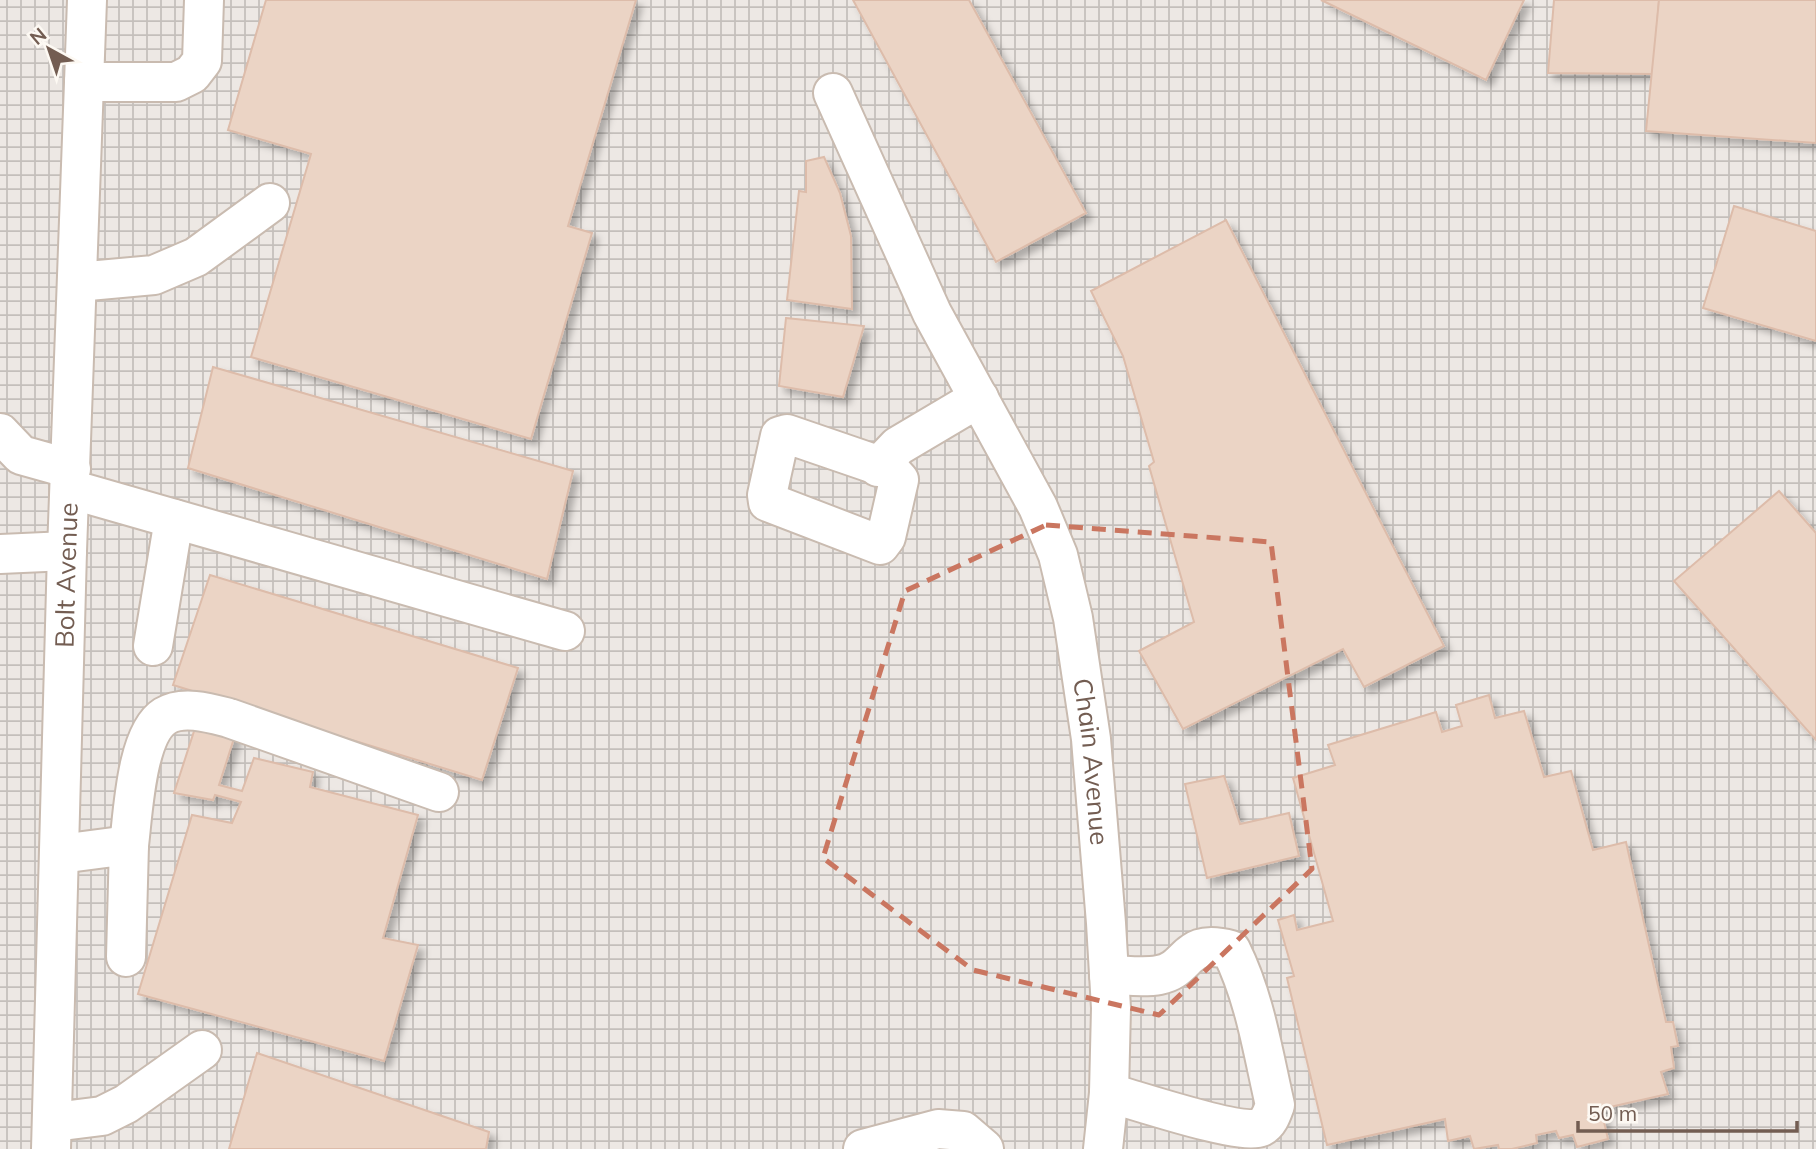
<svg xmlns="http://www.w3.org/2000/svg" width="1816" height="1149" viewBox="0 0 1816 1149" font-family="Mulish,sans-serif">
	<defs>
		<pattern id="industrial-grid" width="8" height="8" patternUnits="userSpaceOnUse" patternTransform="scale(1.75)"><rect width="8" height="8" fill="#ede8e4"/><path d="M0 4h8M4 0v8" fill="none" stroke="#c4bfbb"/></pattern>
		<filter id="shadow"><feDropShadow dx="6" dy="6" stdDeviation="3.5" flood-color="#0004"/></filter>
	</defs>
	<rect width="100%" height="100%" fill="#fbf5ec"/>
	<rect fill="url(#industrial-grid)" x="0" y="0" width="1816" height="1149"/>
	<g fill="#ebd4c5" stroke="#ddbcaa" stroke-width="2" filter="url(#shadow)">
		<polygon points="266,0 636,0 568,226 592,233 531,439 251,357 311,154 228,130"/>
		<polygon points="853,0 969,0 1086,213 996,262"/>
		<polygon points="1321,0 1524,0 1486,80"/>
		<polygon points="1554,0 1659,0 1653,74 1548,73"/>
		<polygon points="1659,0 1816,0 1816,143 1646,131"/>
		<polygon points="824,157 840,193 851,236 852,309 787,300 799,191 806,192 806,161"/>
		<polygon points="1734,206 1816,231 1816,341 1703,308"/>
		<polygon points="1226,220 1444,646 1364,687 1343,649 1183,729 1139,651 1194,622 1149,466 1154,462 1123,356 1091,291"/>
		<polygon points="786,318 864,326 843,397 779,386"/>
		<polygon points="213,367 573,471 547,579 188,468"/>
		<polygon points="1779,491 1816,533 1816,740 1674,581"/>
		<polygon points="210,575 518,668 482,780 173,685"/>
		<polygon points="1489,695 1495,718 1524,711 1544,777 1571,771 1593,850 1626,842 1666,1022 1673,1022 1678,1046 1671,1047 1674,1068 1661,1072 1668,1094 1601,1109 1608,1139 1577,1147 1573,1135 1559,1138 1556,1131 1536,1135 1537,1143 1512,1149 1499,1149 1498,1145 1474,1149 1470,1136 1448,1141 1445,1119 1327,1145 1287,978 1294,976 1278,920 1294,915 1297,930 1333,921 1293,778 1335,765 1328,745 1436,712 1442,732 1462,726 1456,705"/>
		<polygon points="197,722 237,729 219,785 242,791 254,758 313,772 310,787 418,815 383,938 418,945 384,1061 138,994 192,815 232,823 241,802 215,795 213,800 174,793"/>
		<polygon points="1224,776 1240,824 1289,813 1299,856 1207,878 1185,784"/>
		<polygon points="257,1053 489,1132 486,1149 229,1149"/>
	</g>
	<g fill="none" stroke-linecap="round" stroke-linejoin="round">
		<defs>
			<g id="minor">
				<polyline points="84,82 176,82 192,74 202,61 204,0"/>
				<path id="s1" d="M833 93 932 313 1038 507 1058 555 1073 618 1091 739 1106 923 1111 1008 1109 1093 1103 1149"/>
				<polyline points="77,282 154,275 196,257 270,203"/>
				<polyline points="0,433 21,455 71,469"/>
				<polygon points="787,434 889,469 899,480 886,537 880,545 768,502 767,495 780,436"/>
				<polyline points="878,467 898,446 979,398"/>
				<polyline points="70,489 565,631"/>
				<polyline points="0,554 67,551"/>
				<polyline points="153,646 174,519"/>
				<path d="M129 845C133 814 136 734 165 716 183 705 210 713 229 718L439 792"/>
				<polyline points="60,854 129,845 126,957"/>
				<path d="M1109 975C1125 975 1143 978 1159 975 1191 969 1183 937 1231 950 1255 998 1263 1053 1275 1105 1272 1113 1269 1123 1261 1127 1240 1136 1136 1100 1109 1093"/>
				<polyline points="54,1122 102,1116 126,1104 202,1050"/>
				<path id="s2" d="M51 1149 67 551 87 0"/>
				<polyline points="863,1149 938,1129 963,1131 984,1149"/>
			</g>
		</defs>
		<use href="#minor" stroke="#c9bbb0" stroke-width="42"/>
		<use href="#minor" stroke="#fff" stroke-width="38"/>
	</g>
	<path fill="none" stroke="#ca7660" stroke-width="5" stroke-dasharray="14 9" stroke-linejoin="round" d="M1046 525 1271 542 1312 869 1159 1015 973 970 823 858 905 591Z"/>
	<g text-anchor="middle" stroke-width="5" stroke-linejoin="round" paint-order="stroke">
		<g font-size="26" fill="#735d52" stroke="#fdf9f3">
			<text dy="9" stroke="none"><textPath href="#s2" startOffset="574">Bolt Avenue</textPath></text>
			<text dy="9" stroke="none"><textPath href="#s1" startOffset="724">Chain Avenue</textPath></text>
		</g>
	</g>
	<g transform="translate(49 49) rotate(320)" stroke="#fdf9f3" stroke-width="5" paint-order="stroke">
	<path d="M0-5L12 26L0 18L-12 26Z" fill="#735d52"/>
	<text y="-10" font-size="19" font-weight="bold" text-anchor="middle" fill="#735d52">N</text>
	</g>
	<path d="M1578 1121v10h219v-10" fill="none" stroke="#735d52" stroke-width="3.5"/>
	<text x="1588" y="1121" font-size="21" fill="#735d52" stroke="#fdf9f3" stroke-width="5" paint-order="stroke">50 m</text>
</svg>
